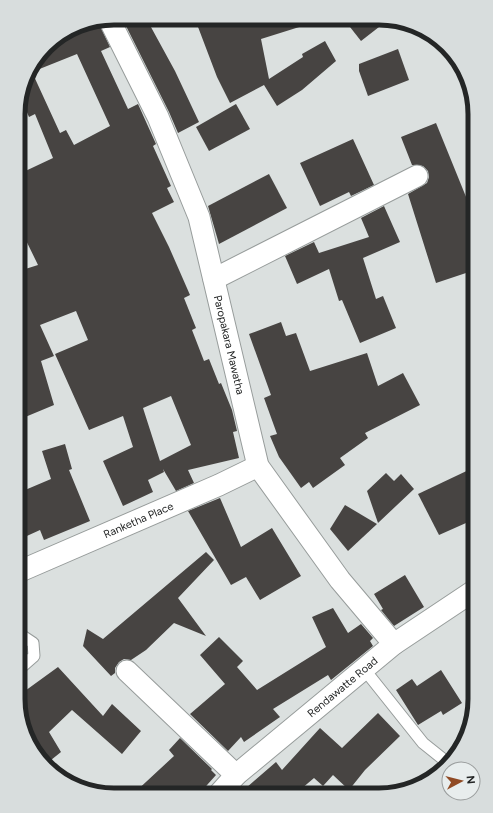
<svg xmlns="http://www.w3.org/2000/svg" width="493" height="813" viewBox="0 0 493 813" font-family="Figtree,sans-serif">
	<rect width="100%" height="100%" fill="#dbe0df"/>
	<g fill="#474442" fill-rule="evenodd">
		<polygon points="122,18 146,18 175,71 199,122 178,133 169,112"/>
		<polygon points="195,19 311,19 312,23 261,39 269,79 303,57 302,54 325,41 336,61 302,90 277,106 264,85 230,103 217,77"/>
		<polygon points="364,20 388,20 361,41 350,27"/>
		<path d="M98 21 110 47 101 51 128 109 138 104 156 144 153 146 171 186 167 188 174 202 152 213 169 247 190 295 184 298 196 328 192 330 204 361 209 359 219 384 221 383 232 410 237 431 233 432 239 458 188 470 194 483 176 491 163 469 164 472 148 480 153 492 123 506 103 461 133 447 123 416 89 430 55 354 88 340 76 311 40 325 54 356 41 361 54 405 18 420V368L27 365 18 344 19 271 38 265 19 226V174L53 158 35 114 29 117 20 96 28 71 50 42 77 25ZM77 54 110 126 74 145 66 130 60 133 32 72ZM171 396 191 445 160 461 143 408Z"/>
		<polygon points="398,49 409,80 368,96 359,71 359,64"/>
		<polygon points="236,104 250,129 209,151 196,127"/>
		<polygon points="436,123 475,219 475,270 436,283 408,194 427,183 429,177 428,171 423,166 412,165 401,137"/>
		<polygon points="353,139 374,185 351,196 349,192 320,206 300,163"/>
		<polygon points="269,174 287,208 219,244 208,206"/>
		<polygon points="384,206 400,242 363,258 376,299 383,296 396,328 360,343 342,300 339,301 329,269 297,284 285,256 314,242 319,253 369,237 361,218"/>
		<polygon points="281,322 286,336 296,333 310,371 367,353 378,386 403,373 420,405 365,433 368,438 340,458 345,465 313,488 309,482 301,488 279,457 270,436 277,434 264,398 271,395 249,334"/>
		<polygon points="65,444 72,469 69,470 90,521 44,540 40,530 18,540 18,493 51,479 42,451"/>
		<polygon points="475,467 475,519 439,535 418,494"/>
		<polygon points="386,473 394,481 401,474 414,489 378,523 367,491"/>
		<polygon points="220,498 241,547 272,528 301,576 260,600 246,577 231,585 188,511"/>
		<polygon points="345,505 377,524 348,551 330,529"/>
		<polygon points="206,552 214,560 178,598 206,636 174,623 146,650 131,660 124,659 119,662 115,668 115,673 111,676 83,646 87,629 103,639"/>
		<polygon points="405,575 424,607 394,626 381,610 383,609 374,594"/>
		<polygon points="333,608 348,633 361,624 373,638 370,641 373,646 331,680 328,675 273,709 280,717 244,742 241,737 228,751 190,714 225,684 200,655 219,637 243,661 237,667 257,690 326,647 312,617"/>
		<polygon points="58,667 103,716 112,704 141,731 122,754 72,710 49,732 61,752 46,764 25,736 18,696"/>
		<polygon points="441,670 462,703 443,715 441,711 418,725 396,690 412,679 417,686"/>
		<polygon points="378,713 400,736 365,770 349,790 333,775 323,786 314,778 294,795 238,795 276,762 282,770 320,728 342,748"/>
		<polygon points="180,738 212,769 211,770 216,775 199,794 133,794 174,756 169,750"/>
	</g>
	<g fill="none" stroke-linecap="round" stroke-linejoin="round">
		<defs>
			<g id="lane">
				<polyline points="364,669 423,743 448,763"/>
				<polyline points="18,670 34,656 33,643 18,633"/>
			</g>
			<g id="street">
				<path id="s1" d="M109 19 158 117 199 217 258 466 340 580 394 644"/>
				<polyline points="214,279 417,176"/>
				<path id="s2" d="M18 572 219 485 258 466"/>
				<polyline points="127,671 236,775"/>
				<path id="s3" d="M218 795 236 775 394 644 475 590"/>
			</g>
		</defs>
		<use href="#lane" stroke="#979c9b" stroke-width="13"/>
		<use href="#street" stroke="#979c9b" stroke-width="23"/>
		<use href="#lane" stroke="#fff" stroke-width="11"/>
		<use href="#street" stroke="#fff" stroke-width="21"/>
	</g>
	<g text-anchor="middle" stroke-width="4" stroke-linejoin="round" paint-order="stroke">
		<g font-size="11" fill="#242626" stroke="#e8eded">
			<text dy="4" stroke="none"><textPath href="#s1" startOffset="349">Paropakara Mawatha</textPath></text>
			<text dy="4" stroke="none"><textPath href="#s2" startOffset="131">Ranketha Place</textPath></text>
			<text dy="4" stroke="none"><textPath href="#s3" startOffset="165">Rendawatte Road</textPath></text>
		</g>
	</g>
	<path d="M0 0H493V813H0ZM114 25H379A89 89 0 0 1 468 114V699A89 89 0 0 1 379 788H114A89 89 0 0 1 25 699V114A89 89 0 0 1 114 25Z" fill="#d8dddd" fill-rule="evenodd"/>
	<path fill="none" stroke="#242626" stroke-width="5" d="M114 25H379A89 89 0 0 1 468 114V699A89 89 0 0 1 379 788H114A89 89 0 0 1 25 699V114A89 89 0 0 1 114 25Z"/>
	<g transform="translate(461 781) rotate(83)"><circle r="19" fill="#e8eded" stroke="#9a9d9d"/>
	<path d="M0-3L7 15L0 10L-7 15Z" fill="#904a24"/>
	<text y="-6" font-size="11" font-weight="bold" text-anchor="middle" fill="#242626">N</text>
	</g>
</svg>
